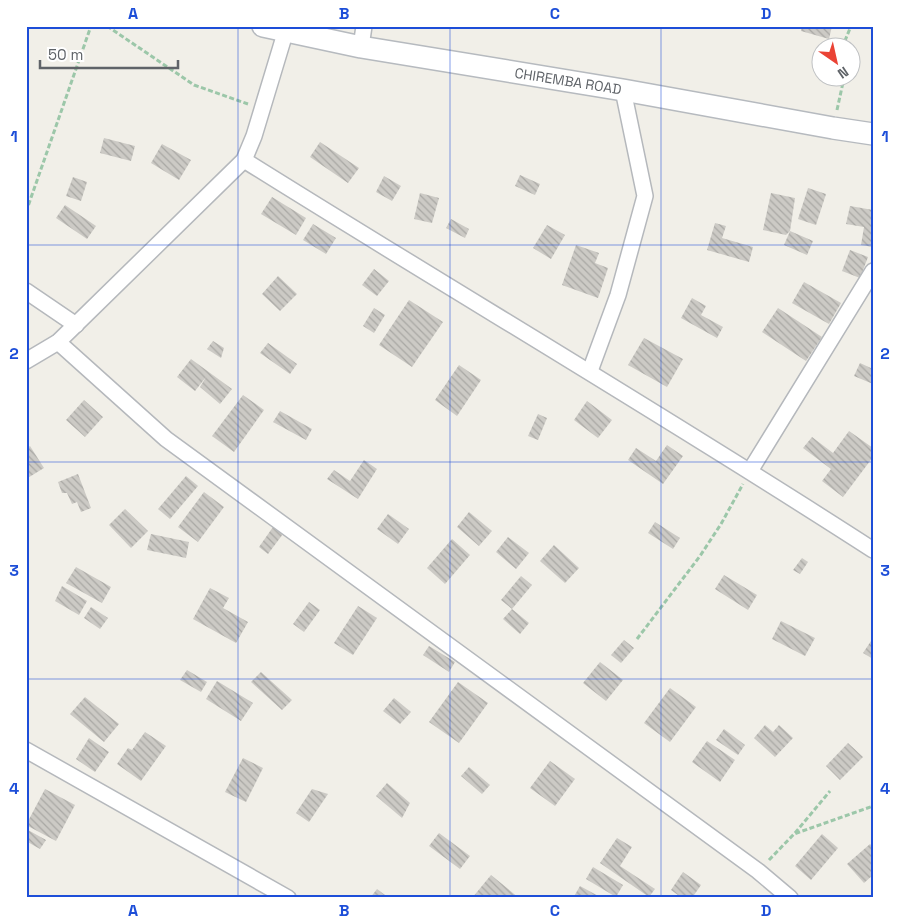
<svg xmlns="http://www.w3.org/2000/svg" width="899" height="924" viewBox="0 0 899 924" font-family="'Space Grotesk',sans-serif">
	<defs>
		<pattern id="building-back-hatch" width="6" height="6" patternUnits="userSpaceOnUse" patternTransform="scale(1.25)"><rect width="6" height="6" fill="#cccac5"/><path d="M-1 5l2 2M0 0l6 6M5-1l2 2" fill="none" stroke="#a9a8a4"/></pattern>
	</defs>
	<rect width="100%" height="100%" fill="#f1efe8"/>
	<g fill="url(#building-back-hatch)">
		<polygon points="802,26 832,26 829,39 801,31"/>
		<polygon points="104,138 135,146 131,161 100,153"/>
		<polygon points="320,142 359,168 348,183 310,157"/>
		<polygon points="162,144 191,160 179,180 151,163"/>
		<polygon points="520,175 540,184 535,195 515,186"/>
		<polygon points="384,176 401,186 392,201 376,192"/>
		<polygon points="73,177 87,182 81,201 66,196"/>
		<polygon points="808,188 826,194 816,225 798,219"/>
		<polygon points="420,193 439,198 432,223 414,219"/>
		<polygon points="771,193 795,198 790,231 786,235 763,230"/>
		<polygon points="272,197 306,218 296,235 261,214"/>
		<polygon points="65,205 96,226 87,239 56,218"/>
		<polygon points="850,206 873,210 873,247 861,245 864,227 846,224"/>
		<polygon points="451,219 469,229 465,238 446,228"/>
		<polygon points="715,223 726,226 722,238 753,247 749,262 707,250"/>
		<polygon points="313,224 336,238 326,254 303,240"/>
		<polygon points="547,225 565,235 551,259 533,248"/>
		<polygon points="790,231 813,241 807,255 784,245"/>
		<polygon points="576,245 599,253 595,263 608,268 598,298 562,285"/>
		<polygon points="850,250 868,257 860,278 842,271"/>
		<polygon points="374,269 389,281 377,296 362,285"/>
		<polygon points="278,276 297,294 280,311 262,294"/>
		<polygon points="804,282 841,303 829,324 792,303"/>
		<polygon points="692,298 706,306 701,315 723,327 717,338 681,318"/>
		<polygon points="409,300 443,322 412,367 379,345"/>
		<polygon points="374,308 385,315 374,333 363,326"/>
		<polygon points="778,308 822,337 806,361 762,332"/>
		<polygon points="644,338 683,359 667,387 628,365"/>
		<polygon points="213,341 224,348 221,358 207,349"/>
		<polygon points="268,343 297,364 290,374 260,353"/>
		<polygon points="191,359 232,389 220,404 200,387 206,377 195,391 177,377"/>
		<polygon points="860,363 873,369 873,384 854,376"/>
		<polygon points="459,365 481,380 457,416 435,400"/>
		<polygon points="243,395 264,410 234,452 212,436"/>
		<polygon points="84,400 103,417 85,437 66,420"/>
		<polygon points="587,401 612,420 598,438 574,420"/>
		<polygon points="280,411 312,429 306,440 273,422"/>
		<polygon points="538,414 547,418 538,440 528,436"/>
		<polygon points="849,431 873,448 873,457 843,497 822,481 831,469 803,448 812,437 833,453"/>
		<polygon points="667,445 683,456 663,484 628,460 636,448 656,461"/>
		<polygon points="30,446 44,468 26,479 26,449"/>
		<polygon points="364,460 377,469 358,499 327,479 334,470 350,481"/>
		<polygon points="78,474 91,508 81,512 77,502 72,504 67,493 62,493 58,482"/>
		<polygon points="186,476 198,486 170,519 158,509"/>
		<polygon points="204,492 224,507 198,542 178,527"/>
		<polygon points="125,509 148,531 131,548 109,525"/>
		<polygon points="469,512 492,531 479,546 457,527"/>
		<polygon points="388,514 409,529 398,544 377,529"/>
		<polygon points="655,522 680,538 673,549 648,533"/>
		<polygon points="273,527 283,534 268,554 259,547"/>
		<polygon points="151,534 189,542 186,558 147,550"/>
		<polygon points="508,537 529,553 516,569 496,552"/>
		<polygon points="452,539 470,555 445,584 427,568"/>
		<polygon points="554,545 579,568 565,583 540,561"/>
		<polygon points="802,558 808,562 800,574 793,570"/>
		<polygon points="76,567 111,587 102,603 66,583"/>
		<polygon points="724,575 757,595 748,610 715,589"/>
		<polygon points="521,576 532,585 512,609 501,600"/>
		<polygon points="62,586 87,601 79,615 55,601"/>
		<polygon points="210,588 229,598 223,608 248,622 236,643 193,619"/>
		<polygon points="309,602 320,610 304,632 293,624"/>
		<polygon points="358,606 377,618 353,655 334,643"/>
		<polygon points="91,607 108,618 100,629 84,618"/>
		<polygon points="512,609 529,623 520,634 503,619"/>
		<polygon points="781,621 815,638 805,656 772,639"/>
		<polygon points="873,638 873,659 863,653"/>
		<polygon points="624,640 634,648 621,663 611,655"/>
		<polygon points="429,646 455,662 449,672 423,655"/>
		<polygon points="600,662 623,680 606,701 583,683"/>
		<polygon points="187,670 207,682 201,692 180,680"/>
		<polygon points="261,672 292,700 282,710 251,682"/>
		<polygon points="217,681 253,703 241,721 206,699"/>
		<polygon points="458,682 488,703 459,743 429,722"/>
		<polygon points="670,688 696,707 670,742 644,723"/>
		<polygon points="85,697 119,724 104,742 70,714"/>
		<polygon points="394,698 411,712 400,724 383,711"/>
		<polygon points="765,725 773,732 779,725 793,738 775,757 754,738"/>
		<polygon points="724,729 745,745 738,755 716,740"/>
		<polygon points="145,732 166,746 141,781 117,764 128,748 132,750"/>
		<polygon points="89,738 109,752 95,772 76,759"/>
		<polygon points="707,741 735,760 720,782 692,762"/>
		<polygon points="848,743 863,757 840,780 826,766"/>
		<polygon points="243,758 263,768 246,802 225,792"/>
		<polygon points="550,761 575,779 555,806 530,788"/>
		<polygon points="469,767 490,785 482,794 461,776"/>
		<polygon points="387,783 410,803 402,818 376,796"/>
		<polygon points="45,789 75,805 56,841 26,825"/>
		<polygon points="312,789 328,794 309,822 296,813"/>
		<polygon points="28,830 46,840 40,849 26,841"/>
		<polygon points="439,833 470,856 460,869 429,846"/>
		<polygon points="822,834 838,848 811,880 795,866"/>
		<polygon points="617,838 632,847 620,866 655,889 649,897 600,863"/>
		<polygon points="870,844 873,847 873,875 864,883 847,864"/>
		<polygon points="593,867 623,885 616,897 586,879"/>
		<polygon points="683,872 701,885 692,898 682,898 671,890"/>
		<polygon points="491,875 519,898 472,898"/>
		<polygon points="580,886 602,898 573,898"/>
		<polygon points="377,889 389,898 370,898"/>
	</g>
	<g fill="none" stroke-linecap="round" stroke-linejoin="round">
		<defs>
			<g id="street">
				<polyline points="361,47 364,26"/>
				<path d="M244 160C453 291 666 416 873 550"/>
				<polyline points="26,291 76,325"/>
				<polyline points="58,342 166,439 758,871 790,898"/>
				<polyline points="26,361 58,342 244,160 254,136 286,30"/>
				<polyline points="590,371 618,295 645,196 623,90"/>
				<polyline points="750,471 873,271"/>
				<polyline points="26,750 288,898"/>
			</g>
			<polyline id="secondary" points="263,26 361,47 623,90 833,128 873,134"/>
		</defs>
		<use href="#street" stroke="#b5b8bc" stroke-width="18"/>
		<use href="#secondary" stroke="#b6babf" stroke-width="24"/>
		<g stroke="#9cc7a9" stroke-width="3" stroke-dasharray="5 2.5" stroke-linecap="butt">
			<polyline points="107,26 194,85 248,104"/>
			<polyline points="842,48 851,26"/>
			<polyline points="837,110 844,78"/>
			<polyline points="26,212 91,26"/>
			<polyline points="637,639 700,556 721,524 743,484"/>
			<polyline points="795,833 830,791"/>
			<polyline points="769,860 794,834 873,806"/>
		</g>
		<use href="#street" stroke="#fff" stroke-width="15"/>
		<use href="#secondary" stroke="#fff" stroke-width="21"/>
	</g>
	<path fill="none" stroke="#1d4ed8" stroke-width="1" stroke-opacity="0.55" d="M238 26V898M450 26V898M661 26V898M26 245H873M26 462H873M26 679H873"/>
	<g text-anchor="middle" stroke-width="4" stroke-linejoin="round" paint-order="stroke">
		<g font-size="14" fill="#5f6368" stroke="#fff">
			<text transform="translate(568 81) rotate(9)" y="5">CHIREMBA ROAD</text>
		</g>
	</g>
	<rect width="899" height="924" fill="none" stroke="#ffffff" stroke-width="55"/>
	<g transform="translate(836 62) rotate(146)"><circle r="24" fill="#ffffff" stroke="#bfc1c3"/>
	<path d="M0-4L9 19L0 12L-9 19Z" fill="#ea4335"/>
	<text y="-8" font-size="14" font-weight="bold" text-anchor="middle" fill="#5f6368">N</text>
	</g>
	<path d="M40 60v8h138v-8" fill="none" stroke="#5f6368" stroke-width="2.5"/>
	<text x="48" y="60" font-size="15" fill="#5f6368" stroke="#ffffff" stroke-width="4" paint-order="stroke">50 m</text>
	<rect x="28" y="28" width="844" height="868" fill="none" stroke="#1d4ed8" stroke-width="2"/>
	<g font-size="16" text-anchor="middle" font-weight="bold" fill="#1d4ed8">
		<text x="133" y="19">A</text>
		<text x="344" y="19">B</text>
		<text x="555" y="19">C</text>
		<text x="766" y="19">D</text>
		<text x="14" y="142">1</text>
		<text x="885" y="142">1</text>
		<text x="14" y="359">2</text>
		<text x="885" y="359">2</text>
		<text x="14" y="576">3</text>
		<text x="885" y="576">3</text>
		<text x="14" y="794">4</text>
		<text x="885" y="794">4</text>
		<text x="133" y="916">A</text>
		<text x="344" y="916">B</text>
		<text x="555" y="916">C</text>
		<text x="766" y="916">D</text>
	</g>
</svg>
